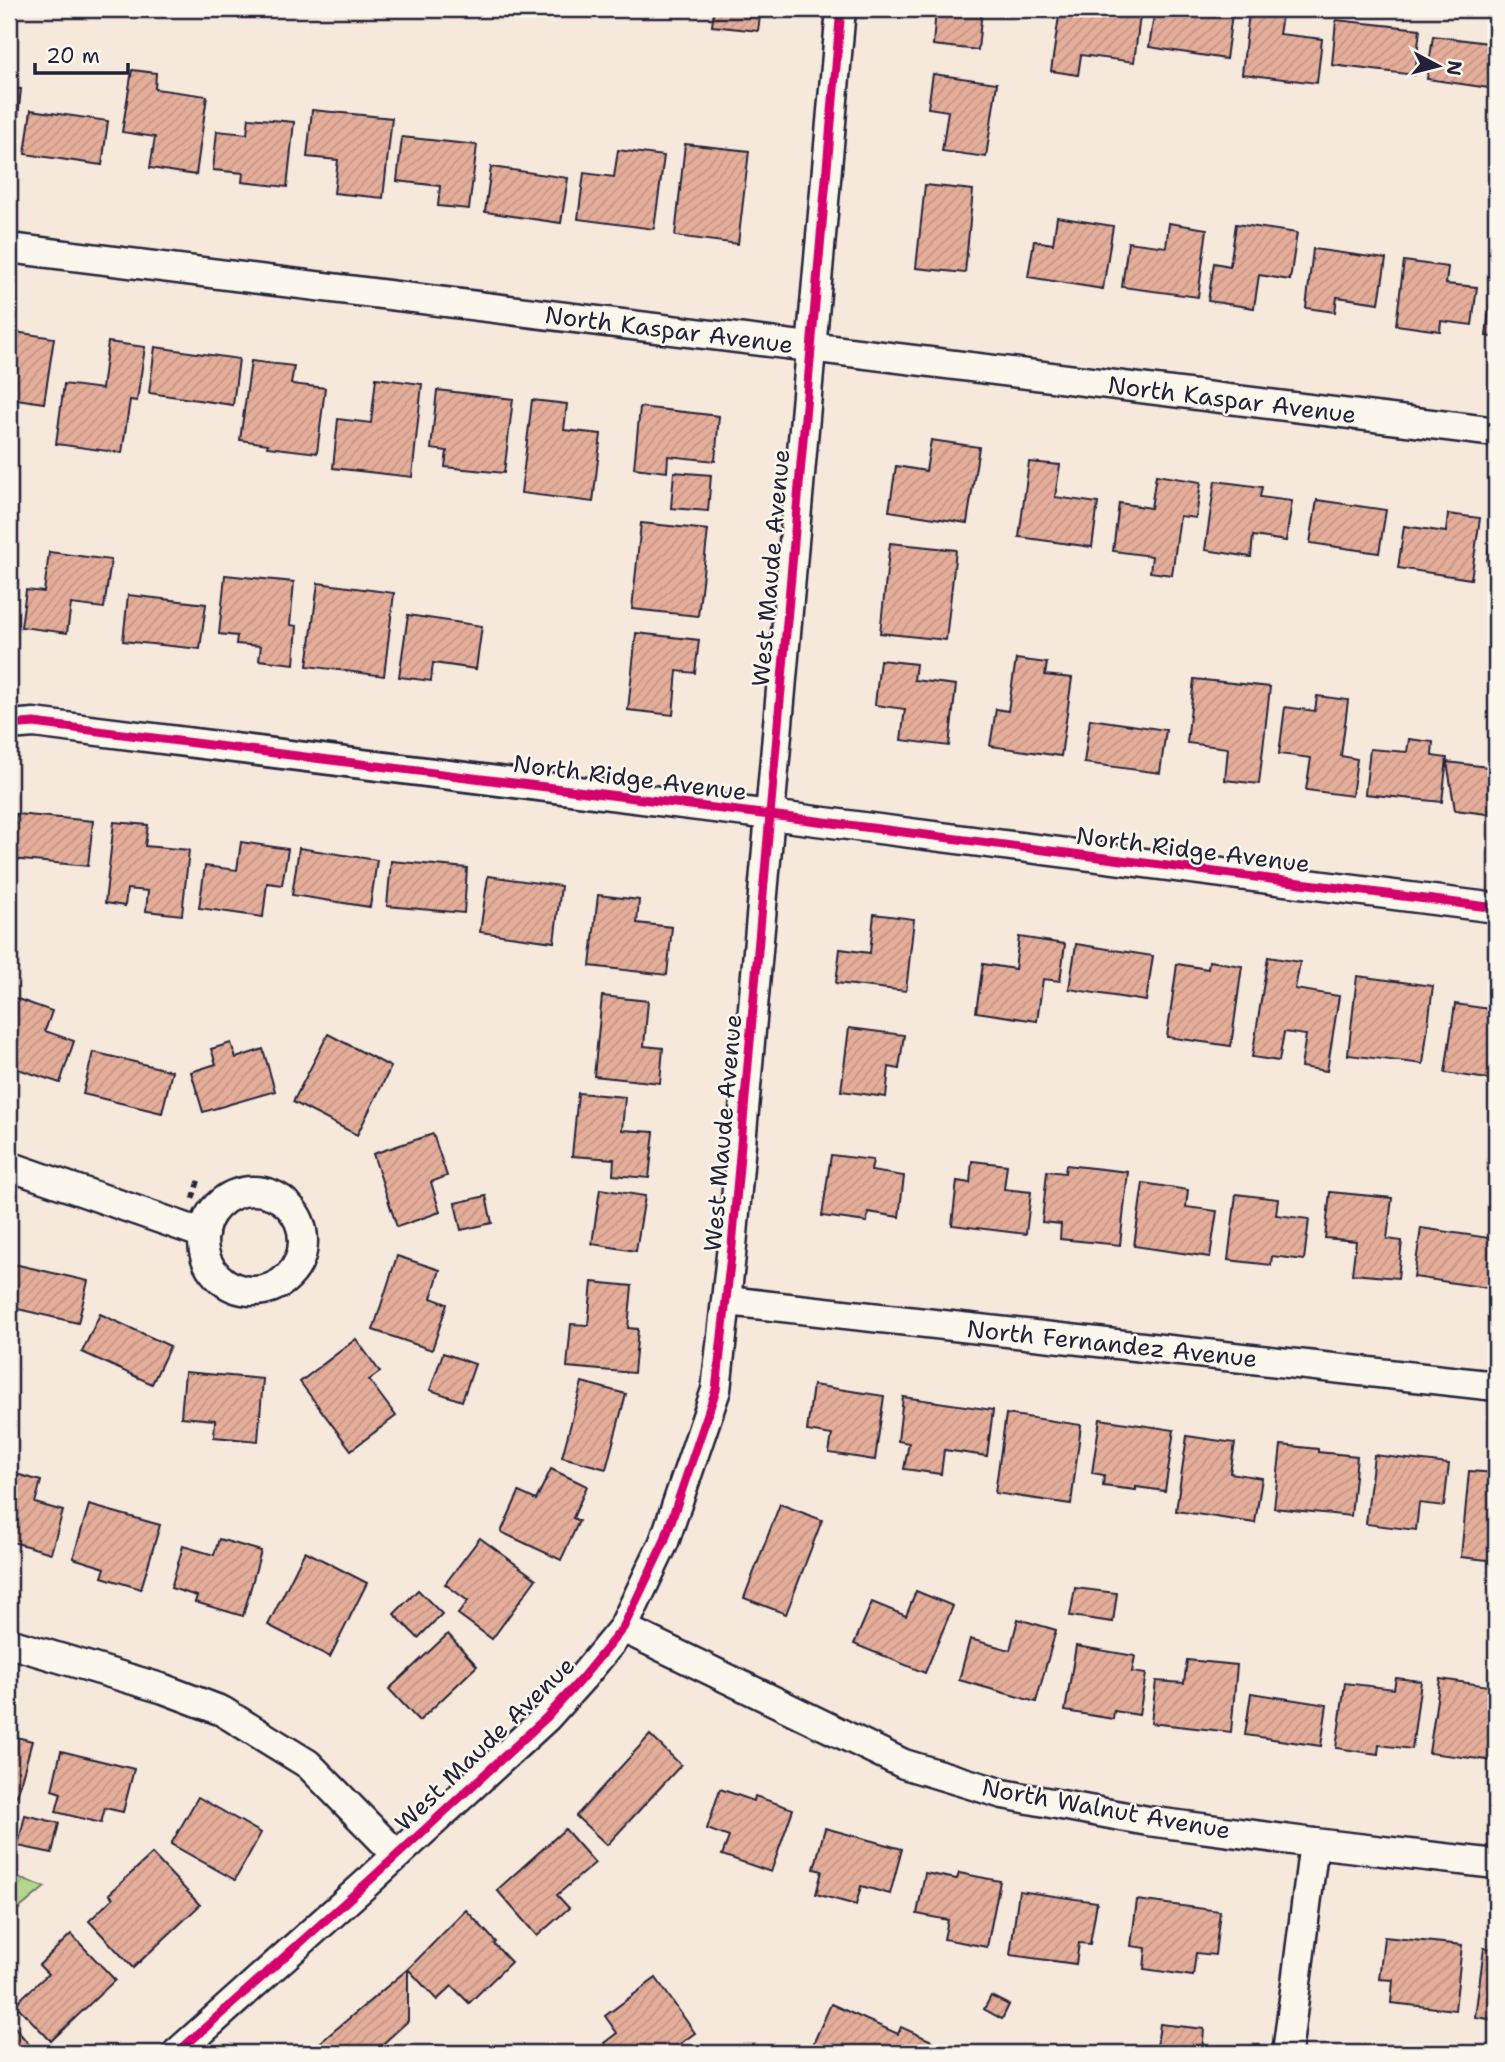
<svg xmlns="http://www.w3.org/2000/svg" width="1505" height="2062" viewBox="0 0 1505 2062" font-family="'Shantell Sans',sans-serif">
	<defs>
		<pattern id="park-crowns" width="20" height="18" patternUnits="userSpaceOnUse" patternTransform="scale(1.75)"><rect width="20" height="18" fill="#b6d68f"/><path d="M2 6a3 3 0 1 1 6 0M12 15a3 3 0 1 1 6 0" fill="none" stroke="#9cb77c"/></pattern>
		<pattern id="building-hatch" width="6" height="6" patternUnits="userSpaceOnUse" patternTransform="scale(1.75)"><rect width="6" height="6" fill="#e5ae9a"/><path d="M-1 1l2-2M0 6l6-6M5 7l2-2" fill="none" stroke="#c49586"/></pattern>
	</defs>
	<rect width="100%" height="100%" fill="#f7e8dc"/>
	<filter id="ink" filterUnits="userSpaceOnUse"><feTurbulence type="fractalNoise" baseFrequency=".0143" numOctaves="2"/><feDisplacementMap in="SourceGraphic" scale="14" xChannelSelector="R" yChannelSelector="G"/><feConvolveMatrix kernelMatrix="1 2 1 2 8 2 1 2 1" color-interpolation-filters="sRGB"/></filter>
	<g filter="url(#ink)">
		<polygon fill="url(#park-crowns)" stroke="#6c7c65" stroke-width="2" points="9,1875 45,1887 9,1917"/>
		<g fill="url(#building-hatch)" stroke="#22223b" stroke-width="2">
			<polygon points="714,9 761,9 758,31 712,26"/>
			<polygon points="936,9 982,9 978,50 933,45"/>
			<polygon points="1060,9 1095,9 1140,16 1134,62 1081,55 1078,75 1051,71"/>
			<polygon points="1155,9 1197,9 1232,14 1226,59 1149,47"/>
			<polygon points="1249,12 1282,16 1279,34 1322,39 1317,83 1242,74"/>
			<polygon points="1336,20 1420,29 1415,75 1332,65"/>
			<polygon points="1433,36 1496,44 1496,89 1427,79"/>
			<polygon points="132,70 156,73 155,89 207,96 196,175 150,168 155,137 122,132"/>
			<polygon points="933,74 997,83 986,157 942,151 948,111 928,108"/>
			<polygon points="9,88 21,89 14,156 9,155"/>
			<polygon points="31,110 108,121 102,165 25,154"/>
			<polygon points="312,110 392,118 383,198 334,193 338,160 307,157"/>
			<polygon points="249,118 294,122 287,187 242,182 243,173 213,170 217,131 247,134"/>
			<polygon points="402,137 477,145 469,209 438,206 440,186 397,181"/>
			<polygon points="685,144 749,151 738,244 675,236"/>
			<polygon points="618,150 664,156 654,229 578,219 584,173 614,177"/>
			<polygon points="491,167 568,178 561,223 485,212"/>
			<polygon points="925,185 973,190 965,273 916,268"/>
			<polygon points="1057,217 1113,226 1103,289 1028,277 1034,241 1053,244"/>
			<polygon points="1169,223 1207,229 1198,297 1122,287 1128,242 1166,247"/>
			<polygon points="1236,224 1297,233 1290,280 1259,275 1254,308 1208,301 1214,263 1230,266"/>
			<polygon points="1313,249 1386,259 1379,303 1337,297 1335,312 1306,308"/>
			<polygon points="1404,261 1448,267 1446,284 1477,287 1472,325 1441,321 1440,331 1396,325"/>
			<polygon points="1492,285 1496,286 1496,338 1486,336"/>
			<polygon points="9,331 54,338 44,403 9,398"/>
			<polygon points="108,342 145,347 137,401 130,400 122,453 56,444 64,384 102,389"/>
			<polygon points="155,347 239,359 233,405 149,393"/>
			<polygon points="251,361 294,366 291,384 325,388 317,453 267,447 268,444 240,440"/>
			<polygon points="376,378 422,384 412,477 333,468 338,419 371,423"/>
			<polygon points="437,390 513,399 504,473 445,467 447,451 431,449"/>
			<polygon points="532,400 567,404 564,430 601,434 593,502 521,493"/>
			<polygon points="640,407 719,416 715,461 668,456 667,472 634,468"/>
			<polygon points="931,440 979,447 967,523 889,511 896,466 926,471"/>
			<polygon points="1029,462 1060,465 1055,497 1098,503 1092,547 1019,537"/>
			<polygon points="674,472 711,475 708,511 671,508"/>
			<polygon points="1156,475 1201,482 1196,518 1180,516 1172,575 1150,572 1152,556 1113,551 1119,503 1151,508"/>
			<polygon points="1215,481 1262,487 1260,497 1292,501 1286,541 1253,536 1251,557 1205,550"/>
			<polygon points="1317,500 1386,510 1379,553 1310,543"/>
			<polygon points="1448,514 1480,518 1471,579 1398,568 1404,526 1446,532"/>
			<polygon points="1493,519 1496,519 1496,563 1487,562"/>
			<polygon points="641,523 708,530 698,616 632,609"/>
			<polygon points="890,543 956,550 946,640 880,633"/>
			<polygon points="49,552 111,560 104,608 71,604 67,633 21,627 26,590 44,592"/>
			<polygon points="225,575 294,582 290,625 297,626 294,664 259,660 261,646 236,644 237,636 219,634"/>
			<polygon points="318,583 394,593 384,676 307,666"/>
			<polygon points="128,595 206,604 200,649 123,641"/>
			<polygon points="408,615 482,626 476,669 433,663 431,681 399,677"/>
			<polygon points="636,633 699,640 695,673 677,671 673,715 628,710"/>
			<polygon points="1016,659 1047,663 1045,675 1072,678 1061,756 990,746 996,709 1008,711"/>
			<polygon points="880,660 916,664 914,680 956,685 949,746 901,740 905,709 875,705"/>
			<polygon points="1194,679 1270,687 1259,784 1225,780 1228,748 1187,743"/>
			<polygon points="1317,696 1348,700 1341,756 1357,759 1352,796 1306,790 1311,758 1279,754 1285,707 1315,711"/>
			<polygon points="1090,719 1166,730 1160,773 1084,763"/>
			<polygon points="1409,739 1433,742 1432,756 1447,758 1442,802 1365,794 1370,749 1407,752"/>
			<polygon points="1447,762 1496,768 1496,815 1455,810"/>
			<polygon points="16,814 93,821 88,866 11,859"/>
			<polygon points="114,822 148,825 145,846 189,850 182,915 146,911 148,891 127,889 125,906 105,903"/>
			<polygon points="241,842 288,849 282,885 267,883 263,917 199,908 205,866 237,870"/>
			<polygon points="299,848 377,860 370,907 292,895"/>
			<polygon points="391,861 467,868 464,913 387,906"/>
			<polygon points="488,876 561,886 554,942 480,932"/>
			<polygon points="598,895 639,900 637,923 672,927 667,975 590,966"/>
			<polygon points="874,914 914,919 906,991 836,983 840,949 870,953"/>
			<polygon points="1019,937 1065,944 1060,981 1043,979 1037,1021 976,1012 983,964 1015,969"/>
			<polygon points="1076,944 1153,956 1146,1001 1069,989"/>
			<polygon points="1268,957 1300,962 1295,989 1339,996 1327,1071 1301,1067 1306,1035 1284,1032 1279,1061 1252,1057"/>
			<polygon points="1209,961 1242,966 1231,1046 1167,1037 1177,964 1208,969"/>
			<polygon points="1357,976 1433,986 1423,1064 1348,1055"/>
			<polygon points="9,996 52,1011 45,1031 74,1041 60,1083 9,1066"/>
			<polygon points="602,996 648,1001 644,1046 663,1048 660,1083 594,1076"/>
			<polygon points="1455,1004 1490,1009 1489,1016 1496,1017 1496,1080 1445,1073"/>
			<polygon points="849,1028 904,1035 899,1069 889,1067 886,1097 841,1091"/>
			<polygon points="328,1034 391,1067 357,1135 293,1102"/>
			<polygon points="231,1043 236,1058 263,1049 275,1091 203,1112 191,1072 216,1064 211,1049"/>
			<polygon points="93,1052 172,1071 162,1113 83,1094"/>
			<polygon points="578,1093 625,1097 622,1130 654,1132 649,1178 613,1175 614,1159 572,1156"/>
			<polygon points="433,1134 447,1176 431,1182 440,1212 397,1227 373,1154"/>
			<polygon points="831,1155 873,1160 871,1171 904,1176 899,1217 868,1212 867,1222 822,1216"/>
			<polygon points="972,1161 1007,1165 1004,1189 1031,1192 1026,1234 952,1225 957,1181 970,1183"/>
			<polygon points="1066,1165 1128,1172 1120,1245 1060,1239 1061,1224 1042,1222 1047,1171 1065,1173"/>
			<polygon points="1143,1183 1188,1190 1186,1207 1217,1211 1210,1257 1134,1246"/>
			<polygon points="600,1189 645,1196 636,1251 592,1244"/>
			<polygon points="1330,1192 1392,1198 1387,1239 1402,1241 1398,1278 1352,1274 1356,1241 1325,1238"/>
			<polygon points="1236,1194 1278,1199 1276,1215 1309,1219 1304,1260 1272,1256 1271,1265 1228,1260"/>
			<polygon points="486,1196 492,1223 461,1230 455,1203"/>
			<polygon points="1421,1228 1496,1239 1495,1289 1414,1277"/>
			<polygon points="397,1256 440,1270 431,1298 447,1304 432,1350 373,1330"/>
			<polygon points="14,1264 88,1281 78,1323 9,1307 9,1288"/>
			<polygon points="592,1282 632,1286 628,1328 638,1329 634,1373 567,1367 571,1324 588,1325"/>
			<polygon points="100,1314 170,1346 152,1384 82,1352"/>
			<polygon points="356,1339 380,1372 369,1380 396,1416 351,1450 300,1382"/>
			<polygon points="443,1353 475,1364 462,1401 430,1390"/>
			<polygon points="185,1372 263,1379 258,1441 214,1437 215,1420 181,1417"/>
			<polygon points="582,1382 626,1394 606,1469 562,1457"/>
			<polygon points="813,1385 884,1396 875,1460 829,1453 832,1435 807,1431"/>
			<polygon points="903,1397 993,1410 987,1456 944,1450 941,1474 904,1469 909,1443 898,1441"/>
			<polygon points="1006,1414 1081,1425 1071,1504 995,1493"/>
			<polygon points="1100,1419 1174,1430 1165,1491 1136,1487 1136,1490 1103,1486 1104,1475 1092,1473"/>
			<polygon points="1187,1436 1235,1443 1230,1473 1262,1478 1255,1523 1176,1511"/>
			<polygon points="1281,1445 1318,1449 1318,1452 1357,1456 1351,1516 1274,1508"/>
			<polygon points="1374,1455 1449,1464 1444,1506 1419,1503 1416,1530 1366,1524"/>
			<polygon points="551,1469 587,1486 573,1518 579,1521 561,1560 501,1532 519,1492 536,1500"/>
			<polygon points="1469,1471 1496,1473 1496,1561 1461,1557"/>
			<polygon points="9,1472 41,1481 35,1503 63,1511 51,1553 9,1541"/>
			<polygon points="780,1504 822,1520 786,1614 744,1598"/>
			<polygon points="89,1505 160,1525 141,1589 102,1577 105,1568 73,1558"/>
			<polygon points="480,1538 536,1579 492,1639 458,1614 468,1601 445,1584"/>
			<polygon points="219,1539 261,1551 243,1616 195,1602 197,1596 171,1588 183,1546 214,1555"/>
			<polygon points="305,1551 367,1583 330,1657 268,1625"/>
			<polygon points="1075,1588 1117,1593 1113,1622 1070,1616"/>
			<polygon points="418,1590 442,1614 418,1638 394,1614"/>
			<polygon points="916,1591 953,1606 925,1673 854,1644 872,1602 906,1616"/>
			<polygon points="1018,1619 1056,1630 1036,1702 959,1680 970,1639 1010,1650"/>
			<polygon points="448,1634 477,1666 419,1721 389,1689"/>
			<polygon points="1076,1646 1135,1656 1132,1672 1146,1674 1139,1715 1114,1711 1113,1719 1065,1711"/>
			<polygon points="1187,1660 1237,1665 1231,1732 1151,1723 1156,1681 1184,1683"/>
			<polygon points="1396,1678 1421,1681 1412,1749 1379,1745 1378,1754 1336,1748 1345,1683 1394,1689"/>
			<polygon points="1440,1679 1496,1687 1496,1761 1429,1753"/>
			<polygon points="1251,1693 1327,1705 1321,1746 1245,1735"/>
			<polygon points="9,1735 32,1741 17,1796 9,1794"/>
			<polygon points="650,1735 681,1765 607,1845 576,1816"/>
			<polygon points="61,1751 134,1769 123,1812 105,1808 101,1823 56,1812 61,1793 52,1790"/>
			<polygon points="720,1789 754,1801 755,1796 793,1809 771,1872 722,1855 729,1837 707,1829"/>
			<polygon points="198,1797 261,1833 235,1880 171,1844"/>
			<polygon points="25,1815 59,1823 52,1853 18,1846"/>
			<polygon points="825,1828 902,1849 890,1894 861,1886 856,1905 816,1894 822,1871 814,1869"/>
			<polygon points="565,1829 595,1863 557,1895 569,1908 537,1936 497,1890"/>
			<polygon points="152,1854 200,1905 133,1968 89,1921 113,1898 109,1894"/>
			<polygon points="925,1873 957,1879 959,1873 1000,1881 987,1947 944,1939 948,1920 917,1914"/>
			<polygon points="1019,1891 1097,1902 1090,1944 1079,1943 1076,1964 1010,1955"/>
			<polygon points="1137,1900 1220,1911 1215,1955 1196,1953 1193,1976 1144,1969 1146,1948 1131,1946"/>
			<polygon points="466,1910 496,1942 494,1944 511,1962 469,2003 452,1986 437,2000 408,1969"/>
			<polygon points="71,1934 115,1980 51,2041 15,2004 48,1974 39,1965"/>
			<polygon points="1384,1937 1462,1945 1455,2010 1391,2003 1393,1980 1379,1979"/>
			<polygon points="1484,1948 1496,1949 1496,2020 1475,2017"/>
			<polygon points="408,1969 408,2021 373,2053 323,2053 316,2046"/>
			<polygon points="656,1978 695,2033 667,2053 611,2053 604,2043 617,2033 605,2016"/>
			<polygon points="991,1996 1009,2005 1002,2019 984,2009"/>
			<polygon points="831,2004 898,2034 901,2027 954,2051 953,2053 809,2053"/>
			<polygon points="9,2020 36,2053 9,2053"/>
			<polygon points="1160,2024 1204,2029 1202,2053 1156,2053"/>
		</g>
		<g fill="none" stroke-linecap="round" stroke-linejoin="round">
			<defs>
				<g id="street">
					<polyline points="9,248 1496,432"/>
					<polyline points="9,725 34,723 770,815 1496,908"/>
					<polyline points="9,1166 204,1234"/>
					<circle cx="253" cy="1241" r="50"/>
					<polyline points="727,1301 1496,1386"/>
					<polyline points="623,1628 904,1764 1003,1794 1148,1821 1314,1843 1496,1864"/>
					<polyline points="9,1643 164,1689 222,1711 308,1764 397,1855"/>
					<polyline points="177,2053 369,1881 547,1717 582,1678 623,1628 664,1542 716,1390 732,1246 841,9"/>
					<polyline points="1287,2053 1314,1843"/>
				</g>
			</defs>
			<use href="#street" stroke="#22223b" stroke-width="33"/>
			<polyline stroke="#22223b" stroke-width="4.5" stroke-dasharray="7 5" stroke-linecap="butt" points="193,1199 199,1180"/>
			<use href="#street" stroke="#fbf7ec" stroke-width="28"/>
			<defs>
				<g id="cycleway">
					<polyline points="9,725 34,723 770,815 1496,908"/>
					<polyline points="177,2053 369,1881 547,1717 582,1678 623,1628 664,1542 716,1390 732,1246 841,9"/>
				</g>
			</defs>
			<use href="#cycleway" stroke="#fbf7ec" stroke-width="13"/>
			<use href="#cycleway" stroke="#d6006c" stroke-width="9"/>
		</g>
	</g>
	<g text-anchor="middle" stroke-width="5" stroke-linejoin="round" paint-order="stroke">
		<g font-size="24" fill="#22223b" stroke="#fbf7ec">
			<text transform="translate(669 330) rotate(7)" y="8">North Kaspar Avenue</text>
			<text transform="translate(1232 400) rotate(7)" y="8">North Kaspar Avenue</text>
			<text transform="translate(771 568) rotate(-85)" y="8">West Maude Avenue</text>
			<text transform="translate(630 778) rotate(7)" y="8">North Ridge Avenue</text>
			<text transform="translate(1193 850) rotate(7)" y="8">North Ridge Avenue</text>
			<text transform="translate(723 1133) rotate(-85)" y="8">West Maude Avenue</text>
			<text transform="translate(1112 1344) rotate(6)" y="8">North Fernandez Avenue</text>
			<text transform="translate(485 1744) rotate(-44)" y="8">West Maude Avenue</text>
			<text transform="translate(1106 1809) rotate(10)" y="8">North Walnut Avenue</text>
		</g>
	</g>
	<rect width="1505" height="2062" fill="none" stroke="#fbf7ec" stroke-width="35"/>
	<rect x="18" y="18" width="1470" height="2027" fill="none" stroke="#22223b" stroke-width="2.5" filter="url(#ink)"/>
	<g transform="translate(1438 66) rotate(97)" stroke="#fbf7ec" stroke-width="5" paint-order="stroke">
	<path d="M0-5L12 26L0 18L-12 26Z" fill="#22223b"/>
	<text y="-10" font-size="19" font-weight="bold" text-anchor="middle" fill="#22223b">N</text>
	</g>
	<path d="M35 63v10h93v-10" fill="none" stroke="#22223b" stroke-width="3.5"/>
	<text x="46" y="63" font-size="21" fill="#22223b" stroke="#fbf7ec" stroke-width="5" paint-order="stroke">20 m</text>
</svg>
